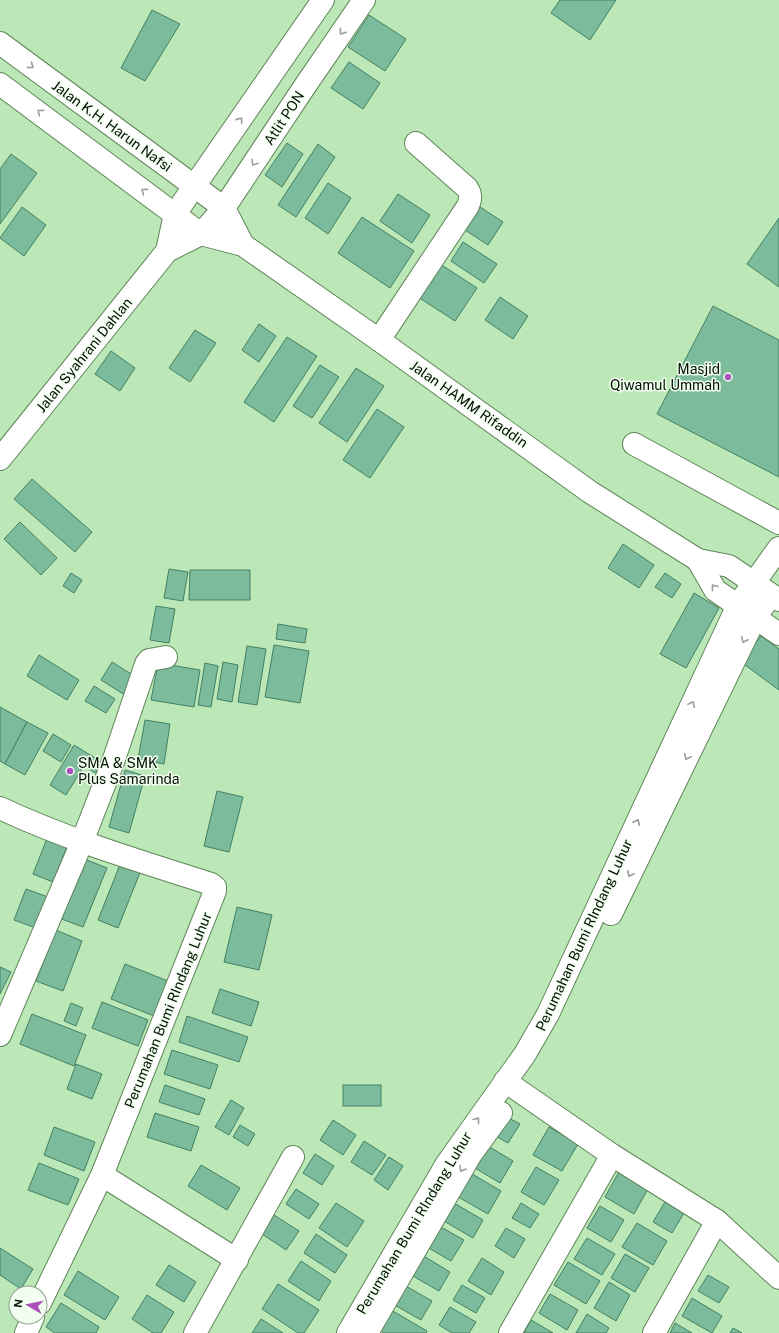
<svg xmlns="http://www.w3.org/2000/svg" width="779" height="1333" viewBox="0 0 779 1333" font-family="'Public Sans',sans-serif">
	<rect width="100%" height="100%" fill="#bce7b6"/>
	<g fill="#7cbb9b" stroke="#428163">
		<polygon points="560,0 616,0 590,40 551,13"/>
		<polygon points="152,10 180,24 145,81 121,68"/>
		<polygon points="369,15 406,39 385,71 348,47"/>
		<polygon points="349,62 380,83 363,109 331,88"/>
		<polygon points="287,143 303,154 282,187 265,175"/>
		<polygon points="318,144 335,157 296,217 278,205"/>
		<polygon points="11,154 37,173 0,224 0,169"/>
		<polygon points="328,183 351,198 328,234 305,218"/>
		<polygon points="398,194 430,215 412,243 380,221"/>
		<polygon points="477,205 503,222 488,245 462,228"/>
		<polygon points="22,207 46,225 24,256 0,238"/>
		<polygon points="362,217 414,251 390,288 338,253"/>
		<polygon points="779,218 779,287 747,264"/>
		<polygon points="463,242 497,264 484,283 451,261"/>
		<polygon points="440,264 477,288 455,321 418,297"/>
		<polygon points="500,297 528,316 513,339 485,320"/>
		<polygon points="713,306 779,340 779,477 657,414"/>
		<polygon points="259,324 276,336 259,362 242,350"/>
		<polygon points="195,330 216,343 190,382 169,368"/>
		<polygon points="287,337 317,356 274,422 244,402"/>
		<polygon points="111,351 135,368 120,391 95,374"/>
		<polygon points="320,365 339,377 312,418 293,406"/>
		<polygon points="356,368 384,386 347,442 319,423"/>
		<polygon points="377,409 404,427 370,478 343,460"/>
		<polygon points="32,479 92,532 75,552 14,499"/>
		<polygon points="20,522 57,558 41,575 4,539"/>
		<polygon points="623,544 654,565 639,588 608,568"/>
		<polygon points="169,569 188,572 183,601 164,598"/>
		<polygon points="190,570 250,570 250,600 189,600"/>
		<polygon points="71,573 82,580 74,593 63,586"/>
		<polygon points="665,573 681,584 672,598 655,587"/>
		<polygon points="694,593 719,608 686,668 660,654"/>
		<polygon points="156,606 175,609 169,643 150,640"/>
		<polygon points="278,624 307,629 305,643 276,639"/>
		<polygon points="761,636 779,649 779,690 741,662"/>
		<polygon points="274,645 309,651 300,703 265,697"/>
		<polygon points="247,646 266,649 257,705 238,702"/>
		<polygon points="39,655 79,680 67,700 27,676"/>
		<polygon points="112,662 136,677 125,695 101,680"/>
		<polygon points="223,662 238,665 232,702 217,699"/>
		<polygon points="158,663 200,670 194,707 151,700"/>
		<polygon points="205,663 218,666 211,707 198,705"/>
		<polygon points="94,686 115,699 106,713 85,701"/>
		<polygon points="0,707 27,722 5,764 0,761"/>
		<polygon points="145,720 170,724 164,764 138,759"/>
		<polygon points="27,722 48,733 25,775 5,764"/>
		<polygon points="53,734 71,745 61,762 43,751"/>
		<polygon points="74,745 108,766 102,777 84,766 66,795 50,785"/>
		<polygon points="125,770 145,776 129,833 109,827"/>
		<polygon points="217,791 243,797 229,852 204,846"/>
		<polygon points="48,836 68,844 53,882 33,874"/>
		<polygon points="82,858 107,868 83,927 59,918"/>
		<polygon points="121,862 141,870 118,928 98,920"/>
		<polygon points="26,889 48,897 36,928 14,920"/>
		<polygon points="237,907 272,915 259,970 224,962"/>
		<polygon points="56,930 82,941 63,991 36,981"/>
		<polygon points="125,964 168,981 154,1016 111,999"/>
		<polygon points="0,967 11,972 0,994"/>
		<polygon points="220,989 259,1002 251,1026 212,1013"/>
		<polygon points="102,1002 148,1020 138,1046 92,1028"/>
		<polygon points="71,1003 83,1008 76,1026 64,1021"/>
		<polygon points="32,1014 86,1035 74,1066 20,1044"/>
		<polygon points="187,1016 248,1037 239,1062 179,1042"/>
		<polygon points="172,1050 218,1065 210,1089 164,1074"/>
		<polygon points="76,1064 102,1074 92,1099 67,1089"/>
		<polygon points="165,1085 205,1099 199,1115 159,1102"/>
		<rect x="343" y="1085" width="38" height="21"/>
		<polygon points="231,1100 244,1108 229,1135 215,1127"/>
		<polygon points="155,1113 199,1127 191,1151 147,1137"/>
		<polygon points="503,1115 520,1124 508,1143 492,1134"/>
		<polygon points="333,1120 356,1135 343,1155 320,1140"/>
		<polygon points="240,1125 255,1134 248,1146 233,1137"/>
		<polygon points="54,1127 95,1142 84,1171 44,1155"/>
		<polygon points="549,1127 578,1144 562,1171 533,1155"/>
		<polygon points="364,1141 386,1155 372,1175 351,1162"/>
		<polygon points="488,1146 513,1161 500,1183 475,1168"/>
		<polygon points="315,1154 334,1166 322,1185 303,1173"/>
		<polygon points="389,1157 403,1166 388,1190 374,1180"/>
		<polygon points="39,1163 79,1179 68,1205 28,1190"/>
		<polygon points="201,1165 240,1188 227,1210 188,1186"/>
		<polygon points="536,1167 559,1180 544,1205 521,1192"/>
		<polygon points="620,1170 649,1187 634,1214 605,1197"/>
		<polygon points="467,1171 501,1191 488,1214 453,1194"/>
		<polygon points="296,1189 319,1204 309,1219 286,1204"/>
		<polygon points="665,1202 684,1213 672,1233 653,1222"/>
		<polygon points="336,1203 364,1221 347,1247 319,1228"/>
		<polygon points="454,1203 483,1220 473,1238 444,1221"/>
		<polygon points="521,1203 539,1214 530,1228 512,1218"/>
		<polygon points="600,1206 624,1220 611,1242 587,1228"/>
		<polygon points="274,1215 299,1231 286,1250 262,1234"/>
		<polygon points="637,1223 667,1241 653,1265 622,1247"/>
		<polygon points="439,1226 464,1240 451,1261 427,1247"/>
		<polygon points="506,1228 525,1239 514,1258 495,1246"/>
		<polygon points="316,1234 347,1255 335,1273 304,1253"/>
		<polygon points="587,1238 615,1254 602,1275 574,1259"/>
		<polygon points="0,1248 33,1269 21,1289 0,1275"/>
		<polygon points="625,1254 649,1268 635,1292 611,1278"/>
		<polygon points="422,1255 450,1272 439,1291 411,1275"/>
		<polygon points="482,1258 504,1272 491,1295 468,1281"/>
		<polygon points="301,1261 331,1281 319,1301 288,1281"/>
		<polygon points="568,1262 600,1281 586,1304 554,1285"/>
		<polygon points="169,1265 196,1282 184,1302 156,1285"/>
		<polygon points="78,1271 119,1297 105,1320 64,1295"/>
		<polygon points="708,1275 729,1287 719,1303 698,1291"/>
		<polygon points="609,1282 630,1295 616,1321 594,1308"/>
		<polygon points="278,1284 319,1310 304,1333 298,1333 262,1309"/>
		<polygon points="404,1285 432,1301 421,1320 393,1304"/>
		<polygon points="462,1285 485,1298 476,1313 453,1300"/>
		<polygon points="550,1294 578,1310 567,1330 539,1313"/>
		<polygon points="147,1295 174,1312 161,1333 153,1333 132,1319"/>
		<polygon points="692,1298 722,1316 712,1333 682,1316"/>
		<polygon points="61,1303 99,1327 96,1333 55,1333 46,1327"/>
		<polygon points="450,1307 476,1322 469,1333 452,1333 439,1325"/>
		<polygon points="391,1310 427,1331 426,1333 384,1333 379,1330"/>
		<polygon points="587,1314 609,1328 606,1333 576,1333"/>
		<polygon points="261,1319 283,1333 252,1333"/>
		<polygon points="531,1320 553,1333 524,1333"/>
		<polygon points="675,1323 692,1333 670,1333"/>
		<polygon points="733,1328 742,1333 730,1333"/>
	</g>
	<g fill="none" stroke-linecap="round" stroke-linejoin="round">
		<defs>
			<g id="minor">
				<polyline points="167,251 175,214 323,0"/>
				<path d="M379 340 468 206C471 198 471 194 467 188L416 143"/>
				<polyline points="634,444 779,523"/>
				<polyline points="0,459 167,251 201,234 224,208 305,86 364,0"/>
				<path d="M0 808C68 840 140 861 211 884L215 887V891L102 1175 40 1303"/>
				<polyline points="611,914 755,618 771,595"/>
				<polyline points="0,1035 82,842 113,762 146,664 149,660 166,657"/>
				<polyline points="505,1081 612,1155 717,1221 779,1278"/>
				<polyline points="102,1175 237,1260"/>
				<polyline points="26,1333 33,1317"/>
				<polyline points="195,1333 293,1157"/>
				<polyline points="348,1333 446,1165 525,1054 548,1014 738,605 779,548"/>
				<polyline points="367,1333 471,1154 501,1113"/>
				<polyline points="510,1333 612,1155"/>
				<polyline points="654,1333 717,1221"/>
			</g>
			<g id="major">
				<polyline points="0,43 224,208 243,245"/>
				<polyline points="0,84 201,234 243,245 379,340 590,492 698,560 729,566 779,600"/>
				<polyline points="698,560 715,590 779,634"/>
			</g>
		</defs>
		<use href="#minor" stroke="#5f8659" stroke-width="24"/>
		<use href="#major" stroke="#5f8659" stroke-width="24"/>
		<use href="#minor" stroke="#fff" stroke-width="22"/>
		<use href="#major" stroke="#fff" stroke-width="22"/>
	</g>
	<defs><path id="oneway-chevron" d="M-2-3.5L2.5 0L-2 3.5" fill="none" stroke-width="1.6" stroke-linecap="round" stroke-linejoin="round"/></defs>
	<g stroke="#9aa09a">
		<use href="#oneway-chevron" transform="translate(342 32) rotate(125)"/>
		<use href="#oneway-chevron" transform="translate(31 66) rotate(37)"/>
		<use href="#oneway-chevron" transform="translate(40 112) rotate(-143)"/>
		<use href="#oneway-chevron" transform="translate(240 120) rotate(-55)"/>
		<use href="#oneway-chevron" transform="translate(254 163) rotate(123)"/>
		<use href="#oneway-chevron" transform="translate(144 191) rotate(-143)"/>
		<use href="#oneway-chevron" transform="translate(714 587) rotate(-128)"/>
		<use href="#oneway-chevron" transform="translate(744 640) rotate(116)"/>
		<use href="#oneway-chevron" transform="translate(692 704) rotate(-65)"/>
		<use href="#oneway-chevron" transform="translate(687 757) rotate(116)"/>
		<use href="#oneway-chevron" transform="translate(637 822) rotate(-65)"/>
		<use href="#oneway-chevron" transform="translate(630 874) rotate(116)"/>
		<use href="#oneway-chevron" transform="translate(477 1120) rotate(-52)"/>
		<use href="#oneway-chevron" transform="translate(462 1169) rotate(121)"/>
	</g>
	<g fill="#ac51bc" stroke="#f2fff0" stroke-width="1.5">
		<circle cx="728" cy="377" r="4"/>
		<circle cx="70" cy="771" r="4"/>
	</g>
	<g text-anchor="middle" stroke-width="3" stroke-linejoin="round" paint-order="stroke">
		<g font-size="14" fill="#031102" stroke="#f2fff0">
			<text transform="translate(284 118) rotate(-57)" y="5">Atlit PON</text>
			<text transform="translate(112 126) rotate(36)" y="5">Jalan K.H. Harun Nafsi</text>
			<text transform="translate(84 355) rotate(-51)" y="5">Jalan Syahrani Dahlan</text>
			<text transform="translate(469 404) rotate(35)" y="5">Jalan HAMM Rifaddin</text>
			<text transform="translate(584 935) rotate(-65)" y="5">Perumahan Bumi RIndang Luhur</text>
			<text transform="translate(168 1010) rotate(-68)" y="5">Perumahan Bumi RIndang Luhur</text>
			<text transform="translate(414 1223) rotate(-59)" y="5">Perumahan Bumi RIndang Luhur</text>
		</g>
		<g font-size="14" fill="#031102" stroke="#f2fff0" text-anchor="end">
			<text x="720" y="374">Masjid<tspan x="720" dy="16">Qiwamul Ummah</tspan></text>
			<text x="78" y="768" text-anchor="start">SMA &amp; SMK<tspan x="78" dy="16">Plus Samarinda</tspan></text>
		</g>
	</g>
	<g transform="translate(28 1305) rotate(279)"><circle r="19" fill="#f2fff0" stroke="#92a091"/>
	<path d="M0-3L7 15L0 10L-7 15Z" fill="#ac51bc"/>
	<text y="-6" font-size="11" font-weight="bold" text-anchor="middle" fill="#031102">N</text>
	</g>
</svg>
